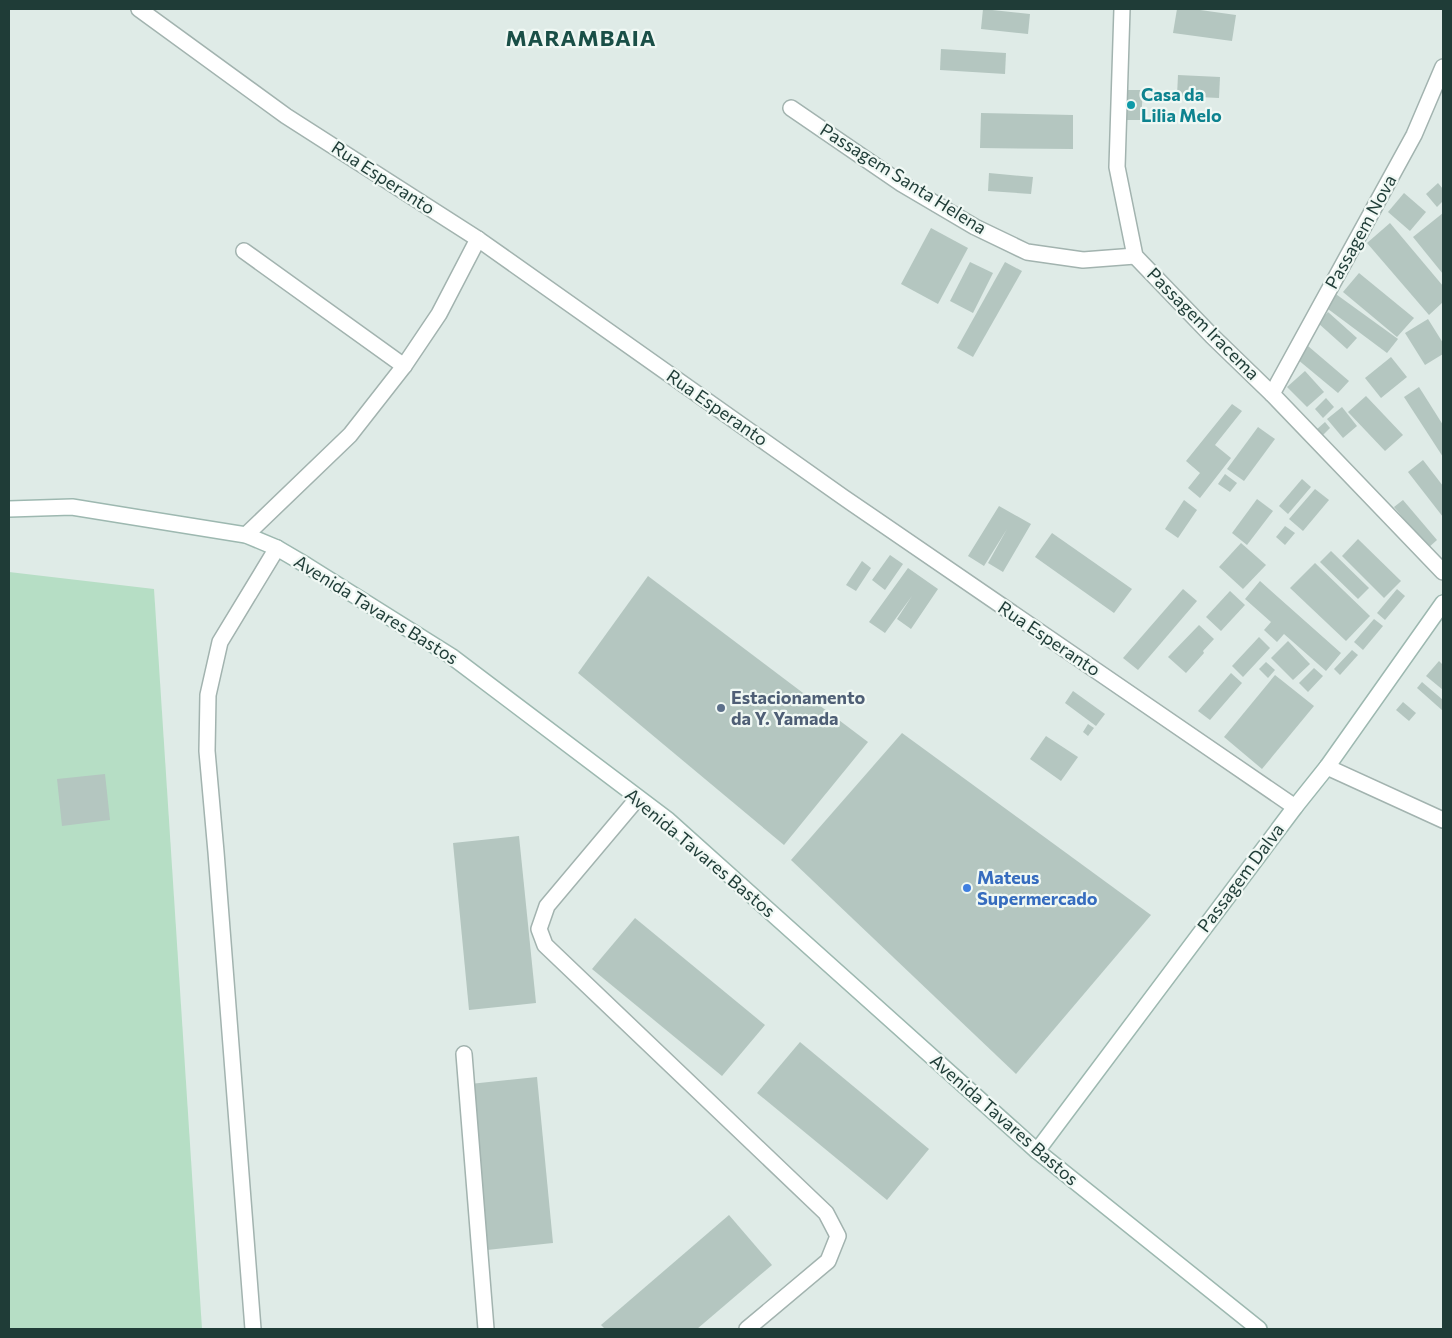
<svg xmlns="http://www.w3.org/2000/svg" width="1452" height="1338" viewBox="0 0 1452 1338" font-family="Commissioner,sans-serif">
	<rect width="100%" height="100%" fill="#dfebe7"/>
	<polygon fill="#b6dec5" points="9,572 154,589 202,1329 9,1329"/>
	<g fill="#b4c6c0">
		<polygon points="983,9 1030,14 1028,34 981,29"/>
		<polygon points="1177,9 1193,9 1236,15 1232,41 1173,33"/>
		<polygon points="941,49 1006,53 1005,74 940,70"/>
		<polygon points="1178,75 1220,77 1219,98 1177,96"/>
		<polygon points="1121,90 1143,90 1141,120 1120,120"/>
		<polygon points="981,113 1073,115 1073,149 980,148"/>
		<polygon points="989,173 1033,177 1031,194 988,191"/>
		<polygon points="1438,183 1443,189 1443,201 1437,207 1426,194"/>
		<polygon points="1404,193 1426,212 1410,231 1388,212"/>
		<polygon points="1443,213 1443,274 1413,237"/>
		<polygon points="1390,223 1443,286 1443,302 1429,315 1367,243"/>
		<polygon points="931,228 968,248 938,304 901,284"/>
		<polygon points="970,262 993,273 973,313 950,301"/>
		<polygon points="1005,262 1022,271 973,357 957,348"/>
		<polygon points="1359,273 1414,318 1397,337 1343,292"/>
		<polygon points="1333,292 1398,339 1387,353 1324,306"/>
		<polygon points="1328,312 1357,338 1347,349 1318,323"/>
		<polygon points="1428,319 1443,343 1443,354 1425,365 1405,333"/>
		<polygon points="1308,346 1349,381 1338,393 1297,359"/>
		<polygon points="1391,357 1407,377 1381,398 1365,378"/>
		<polygon points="1305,371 1324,392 1307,407 1287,387"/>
		<polygon points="1419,387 1443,425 1443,457 1404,397"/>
		<polygon points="1366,396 1403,435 1385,451 1348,412"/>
		<polygon points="1326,398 1334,407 1323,418 1315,409"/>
		<polygon points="1232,404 1242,411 1215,445 1231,458 1200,498 1188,488 1200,473 1186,461"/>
		<polygon points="1342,407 1357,426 1343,438 1327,419"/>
		<polygon points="1325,422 1330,428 1321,437 1316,430"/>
		<polygon points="1258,427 1275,439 1244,481 1227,469"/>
		<polygon points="1423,460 1443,486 1443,517 1408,472"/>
		<polygon points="1225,474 1237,483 1230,492 1218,484"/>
		<polygon points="1302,479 1311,487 1288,514 1279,506"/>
		<polygon points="1315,489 1329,500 1303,531 1289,519"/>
		<polygon points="1257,499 1273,511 1247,545 1232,533"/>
		<polygon points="1184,500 1197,510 1178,538 1165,529"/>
		<polygon points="1403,500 1437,540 1428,548 1394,507"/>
		<polygon points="999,506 1031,524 1003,572 988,563 1007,529 984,566 968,556"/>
		<polygon points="1285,526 1295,533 1285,545 1276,537"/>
		<polygon points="1052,533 1132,589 1114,613 1035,557"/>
		<polygon points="1358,539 1401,581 1384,598 1342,556"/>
		<polygon points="1241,543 1266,565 1243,589 1219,567"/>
		<polygon points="1331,551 1369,588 1358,599 1320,562"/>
		<polygon points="890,555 903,564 885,590 872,580"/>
		<polygon points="862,561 871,568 856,591 846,585"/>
		<polygon points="1315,563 1370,616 1346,641 1290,588"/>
		<polygon points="908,568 938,589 911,629 897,619 912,596 885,633 869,622"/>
		<polygon points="648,576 868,742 784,845 578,673"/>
		<polygon points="1260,581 1341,653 1326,671 1284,634 1277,642 1264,630 1271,622 1245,599"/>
		<polygon points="1183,589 1197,601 1138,670 1123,658"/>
		<polygon points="1397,589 1405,596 1385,620 1377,613"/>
		<polygon points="1230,591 1245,605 1221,631 1206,617"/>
		<polygon points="1374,619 1383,626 1363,650 1354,642"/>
		<polygon points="1199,625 1214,639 1203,651 1204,653 1186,673 1168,657"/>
		<polygon points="1259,637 1270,648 1243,677 1232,666"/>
		<polygon points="1288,641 1310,664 1293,680 1271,658"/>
		<polygon points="1352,650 1358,655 1340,675 1334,669"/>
		<polygon points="1439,661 1443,665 1443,690 1426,676"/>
		<polygon points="1266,662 1275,670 1268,678 1259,669"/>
		<polygon points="1314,668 1323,676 1308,692 1299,683"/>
		<polygon points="1231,673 1242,683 1210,720 1198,711"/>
		<polygon points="1275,675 1314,706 1262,769 1224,737"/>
		<polygon points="1422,682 1443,700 1443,711 1417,688"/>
		<polygon points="1073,691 1105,714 1096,726 1065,703"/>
		<polygon points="1403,702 1416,713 1409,721 1396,710"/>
		<polygon points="1088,724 1094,728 1088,736 1083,732"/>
		<polygon points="902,733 1151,915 1016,1074 791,860"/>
		<polygon points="1046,736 1078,757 1061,781 1030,759"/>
		<polygon points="105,774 110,820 62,826 57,779"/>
		<polygon points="519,836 536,1003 469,1010 453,843"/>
		<polygon points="635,918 765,1025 722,1076 592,969"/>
		<polygon points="800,1042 929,1149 887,1200 757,1093"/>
		<polygon points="537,1077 553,1243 487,1250 470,1084"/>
		<polygon points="729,1215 772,1265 697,1329 605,1329 601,1325"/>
	</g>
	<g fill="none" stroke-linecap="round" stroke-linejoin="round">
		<defs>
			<g id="lane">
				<polyline points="637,799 547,906 539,929 545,945 826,1213 838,1236 828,1261 747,1329"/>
				<polyline points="464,1054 486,1329"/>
				<polyline points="253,1329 216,852 207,751 208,695 220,642 277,548"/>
			</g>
			<g id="street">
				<polyline points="139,9 286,116 478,239 843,497 1295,807"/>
				<polyline points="1122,9 1117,167 1135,256 1212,336 1272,394 1443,572"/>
				<polyline points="791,108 902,184 975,227 1027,252 1083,260 1135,256"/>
				<polyline points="244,251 404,366"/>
				<polyline points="1272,394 1414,135 1443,67"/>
				<polyline points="246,535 350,435 404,366 439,314 478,239"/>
				<polyline points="1327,767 1443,820"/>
			</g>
			<g id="secondary">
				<polyline points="9,509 72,507 246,535 277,548 306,565 451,656 668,820 1037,1151 1259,1329"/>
				<polyline points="1037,1151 1295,807 1327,767 1443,603"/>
			</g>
		</defs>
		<use href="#lane" stroke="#a2b3af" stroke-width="18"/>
		<use href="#street" stroke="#a2b3af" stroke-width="18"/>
		<use href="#secondary" stroke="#9db8b0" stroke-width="18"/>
		<use href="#lane" stroke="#fff" stroke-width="15"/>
		<use href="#street" stroke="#fff" stroke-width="15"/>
		<use href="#secondary" stroke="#fff" stroke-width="15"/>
	</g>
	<circle fill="#0f9aa8" stroke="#f0f8f4" stroke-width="2" cx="1131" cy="105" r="5"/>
	<circle fill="#5c6f8a" stroke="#f0f8f4" stroke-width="2" cx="721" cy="708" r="5"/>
	<circle fill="#3f7fe0" stroke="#f0f8f4" stroke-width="2" cx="967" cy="888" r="5"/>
	<g text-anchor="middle" stroke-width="4.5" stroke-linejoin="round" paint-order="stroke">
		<g font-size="18" font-weight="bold" fill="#0d838f" stroke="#f0f8f4" text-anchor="start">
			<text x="1141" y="101">Casa da<tspan x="1141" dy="21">Lilia Melo</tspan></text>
		</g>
		<g font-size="18" fill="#1f3c37" stroke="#f0f8f4">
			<text transform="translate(383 178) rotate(33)" y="6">Rua Esperanto</text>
			<text transform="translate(903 179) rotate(32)" y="6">Passagem Santa Helena</text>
			<text transform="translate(1361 232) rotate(-61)" y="6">Passagem Nova</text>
			<text transform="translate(1203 324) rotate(45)" y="6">Passagem Iracema</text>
			<text transform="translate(717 408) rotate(35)" y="6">Rua Esperanto</text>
			<text transform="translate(376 610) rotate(32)" y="6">Avenida Tavares Bastos</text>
			<text transform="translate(1049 639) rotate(34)" y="6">Rua Esperanto</text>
			<text transform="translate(700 853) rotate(40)" y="6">Avenida Tavares Bastos</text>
			<text transform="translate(1241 878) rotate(-53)" y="6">Passagem Dalva</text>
			<text transform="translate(1004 1120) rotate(41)" y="6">Avenida Tavares Bastos</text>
		</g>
		<g font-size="18" font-weight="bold" fill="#4e5e75" stroke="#f0f8f4" text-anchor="start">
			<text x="731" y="704">Estacionamento<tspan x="731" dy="21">da Y. Yamada</tspan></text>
		</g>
		<g font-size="18" font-weight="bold" fill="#366cbe" stroke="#f0f8f4" text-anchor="start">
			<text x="977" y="884">Mateus<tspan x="977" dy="21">Supermercado</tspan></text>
		</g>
		<g font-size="22" font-weight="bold" letter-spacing="1" fill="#1a4f47" stroke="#f0f8f4">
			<text x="581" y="46">MARAMBAIA</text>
		</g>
	</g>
	<rect width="1452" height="1338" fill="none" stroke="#1f3c37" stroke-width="20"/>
</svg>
